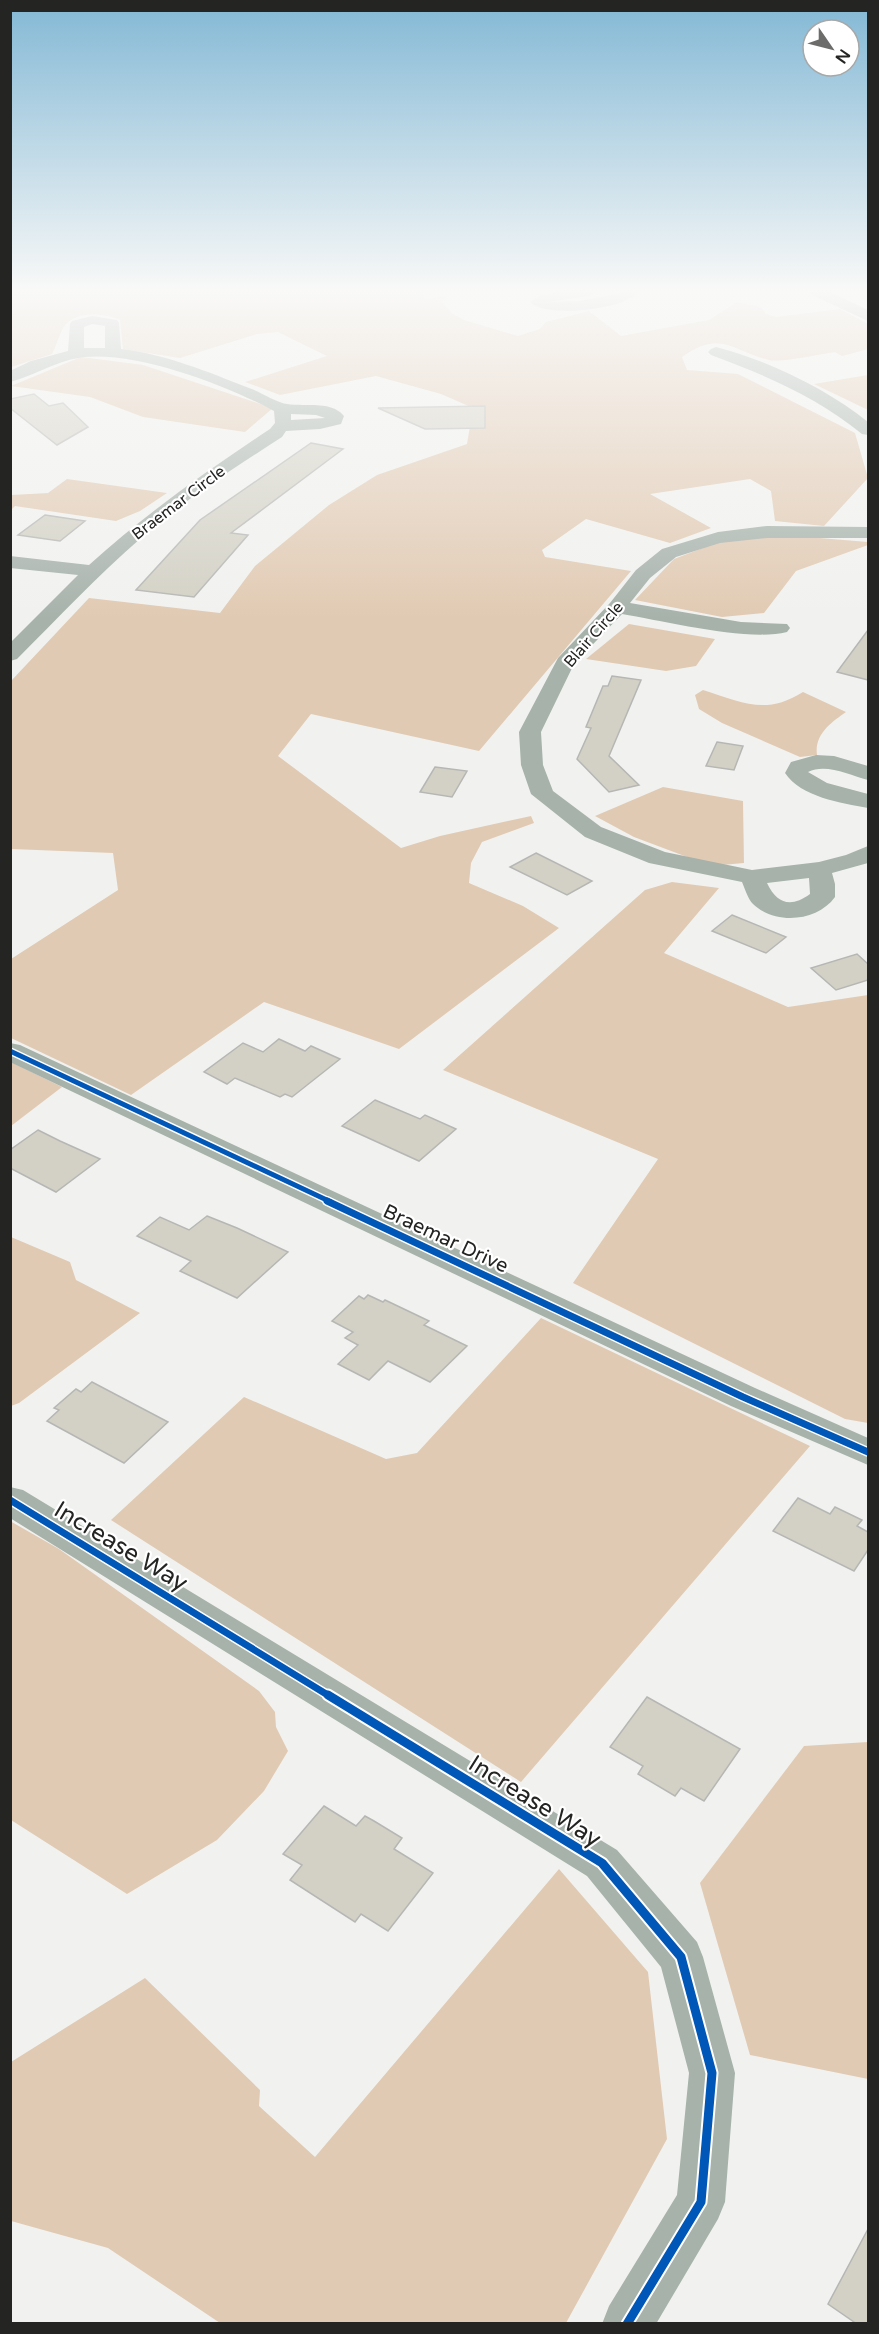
<svg xmlns="http://www.w3.org/2000/svg" width="879" height="2334" viewBox="0 0 879 2334" font-family="'Varela Round',sans-serif">
	<rect width="100%" height="100%" fill="#f1f2ef"/>
	<g fill="#e1cab3">
		<path d="M11 292H426L424 299 448 296 442 302 452 313 464 320 518 336 540 329 546 322 589 311 621 336 709 320 737 302 761 307 766 314 776 317 840 309 868 324V349L842 356 835 352C820 354 781 363 769 360 732 351 721 329 682 357L687 370 738 374 855 433 868 478 824 526 775 521 771 491 750 479 650 494 711 528 670 543 586 519 542 550 545 557 631 571 479 751 311 714 278 756 401 848 440 836 531 816 534 823 482 842 471 863 469 883 523 906 559 928 399 1049 264 1002 131 1095 11 1038V959L118 890 113 853 11 849V681L89 598 220 613 255 566 329 505 377 475 467 444 473 408 441 394 376 376 280 395 245 382 327 356 278 332 257 334 180 358 123 349 120 320C104 313 74 310 63 328 59 336 56 346 52 354L11 367Z"/>
		<polygon points="81,357 143,365 273,408 245,432 143,417 90,397 11,386"/>
		<polygon points="868,375 868,410 814,384"/>
		<polygon points="67,479 167,493 140,511 116,521 15,506 11,510 11,495 48,493"/>
		<polygon points="771,534 868,542 868,545 796,571 764,613 722,617 635,600 674,559 716,543"/>
		<polygon points="629,624 715,639 696,666 666,671 586,659"/>
		<path d="M703 690C742 702 765 716 803 692L846 712C832 722 814 734 817 755L800 757 722 723 699 709 695 695Z"/>
		<polygon points="663,787 743,801 744,863 711,866 634,837 595,816"/>
		<polygon points="672,882 719,888 664,953 788,1007 868,995 868,1423 845,1419 573,1283 658,1159 443,1070 645,890"/>
		<polygon points="11,1062 62,1087 11,1126"/>
		<polygon points="11,1237 70,1262 76,1280 140,1313 19,1403 11,1406"/>
		<polygon points="541,1318 810,1446 521,1782 111,1520 244,1397 386,1459 417,1453"/>
		<polygon points="10,1521 59,1549 259,1691 275,1712 276,1727 288,1751 264,1791 217,1840 127,1894 11,1820"/>
		<polygon points="868,1742 868,2079 750,2055 700,1883 804,1746"/>
		<polygon points="559,1869 648,1972 667,2139 566,2323 220,2323 108,2248 11,2221 11,2062 145,1978 260,2090 259,2106 315,2157"/>
	</g>
	<g fill="#d3d1c5" stroke="#b6b7b5" stroke-width="1.5">
		<polygon points="34,394 49,406 63,403 88,427 57,445 10,408 10,399"/>
		<polygon points="485,406 485,428 425,429 378,408"/>
		<polygon points="311,443 343,449 231,533 248,535 194,597 136,590 200,520"/>
		<polygon points="45,515 85,521 60,541 18,535"/>
		<polygon points="868,630 868,680 837,672"/>
		<polygon points="612,676 641,680 609,756 639,785 609,792 577,759 591,728 586,727 603,686 608,686"/>
		<polygon points="717,742 743,746 734,770 706,766"/>
		<polygon points="435,767 467,771 452,797 420,792"/>
		<polygon points="536,853 592,881 567,895 510,867"/>
		<polygon points="732,915 786,937 766,953 712,931"/>
		<polygon points="857,954 868,964 868,980 836,990 811,968"/>
		<polygon points="279,1039 305,1051 311,1046 340,1059 292,1097 285,1094 280,1097 235,1078 227,1084 204,1072 243,1043 263,1052"/>
		<polygon points="375,1100 420,1119 425,1115 456,1129 419,1161 342,1126"/>
		<polygon points="38,1130 60,1141 100,1159 56,1192 10,1168 10,1150"/>
		<polygon points="207,1216 237,1228 288,1252 237,1298 180,1271 191,1261 137,1236 160,1217 189,1230"/>
		<polygon points="368,1295 383,1302 385,1300 429,1321 424,1325 467,1346 430,1382 388,1361 369,1380 338,1364 358,1345 345,1338 353,1332 332,1321 359,1296 364,1299"/>
		<polygon points="92,1382 168,1422 124,1463 47,1421 59,1410 54,1408 76,1389 81,1392"/>
		<polygon points="798,1498 830,1514 835,1507 862,1520 857,1526 868,1532 868,1550 854,1571 773,1531"/>
		<polygon points="647,1697 740,1749 704,1801 681,1788 675,1796 638,1774 643,1766 610,1747"/>
		<polygon points="324,1806 356,1826 365,1816 374,1821 402,1838 394,1849 433,1873 388,1931 361,1914 355,1922 290,1880 302,1865 283,1854"/>
		<polygon points="868,2229 868,2324 857,2324 828,2304"/>
	</g>
	<g fill="none" stroke-linecap="round" stroke-linejoin="round">
		<g fill="#a7b2ab" fill-rule="evenodd">
			<path d="M560 292H595L588 296 549 302 579 301 619 294V292H634L635 294C622 310 544 318 530 302L541 295Z"/>
			<path d="M92 316 117 320 119 323 121 349C165 354 208 372 249 388 261 392 275 402 287 404 304 407 332 400 344 416L341 424 320 429 286 431 282 437C234 468 184 500 141 538 97 576 58 618 17 659L10 661V643L78 575 10 568V556L89 565C145 514 207 471 270 429L275 423 274 411C226 385 139 352 85 357 56 360 37 375 10 382V371L31 361 68 351 70 324 72 321ZM92 324 105 326V348H84V327ZM291 414 316 415 325 418 291 420Z"/>
			<path d="M716 347C767 360 827 389 868 422V435L862 434C817 397 765 375 711 355L708 352 711 349Z"/>
			<path d="M767 526 868 527V538H767L720 543 676 557 650 578 630 603 741 622 787 624 790 628 787 632C747 642 665 621 622 614L574 664 541 732 543 765 553 791 601 827 665 852 752 870 819 862 846 855 868 846V863L832 873 835 884V897C817 922 775 925 753 904 748 899 745 889 742 882L649 863 585 837 531 794 521 765 519 732 558 658 610 603 636 570 662 549 718 532ZM809 878 810 894C791 908 777 904 767 883Z"/>
			<path d="M816 755 834 756 868 766V780C849 775 826 763 808 772L827 783 868 794V808C841 803 801 797 785 773L791 762Z"/>
			<polygon points="10,1043 20,1045 755,1388 868,1438 868,1465 731,1406 10,1062"/>
			<polygon points="10,1487 23,1490 617,1850 697,1942 703,1957 735,2073 725,2202 718,2219 656,2324 602,2324 609,2306 677,2195 689,2073 661,1967 587,1876 10,1518"/>
		</g>
		<polygon fill="#a5b1a9" fill-rule="evenodd" points="810,292 830,292 868,310 868,321 812,295"/>
		<defs>
			<polyline id="cycleway-far2" points="10,1051 331,1202"/>
			<g id="cycleway-far1">
				<polyline points="327,1201 743,1397 868,1452"/>
				<polyline points="10,1500 331,1697"/>
			</g>
			<polyline id="cycleway" points="328,1695 602,1863 681,1957 712,2073 701,2202 627,2324"/>
		</defs>
		<use href="#cycleway-far2" stroke="#fff" stroke-width="8"/>
		<use href="#cycleway-far1" stroke="#fff" stroke-width="10"/>
		<use href="#cycleway" stroke="#fff" stroke-width="13"/>
		<use href="#cycleway-far2" stroke="#0057b8" stroke-width="5"/>
		<use href="#cycleway-far1" stroke="#0057b8" stroke-width="7"/>
		<use href="#cycleway" stroke="#0057b8" stroke-width="9"/>
	</g>
	<linearGradient id="sky" x2="0" y2="1"><stop stop-color="#83b8d5"/><stop offset="0.47" stop-color="#f9f9f8"/><stop offset="1" stop-color="#f9f9f8" stop-opacity="0"/></linearGradient>
	<rect width="879" height="619" fill="url(#sky)"/>
	<g text-anchor="middle" stroke-width="4.5" stroke-linejoin="round" paint-order="stroke">
		<g font-size="16" fill="#242523" stroke="#fff">
			<text transform="translate(178 502) rotate(-37)" y="6">Braemar Circle</text>
			<text transform="translate(593 634) rotate(-49)" y="6">Blair Circle</text>
		</g>
		<g font-size="20" fill="#242523" stroke="#fff">
			<text transform="translate(446 1238) rotate(25)" y="7">Braemar Drive</text>
		</g>
		<g font-size="24" fill="#242523" stroke="#fff">
			<text transform="translate(121 1546) rotate(31)" y="8">Increase Way</text>
			<text transform="translate(535 1801) rotate(32)" y="8">Increase Way</text>
		</g>
	</g>
	<rect width="879" height="2334" fill="none" stroke="#242523" stroke-width="24"/>
	<g transform="translate(831 48) rotate(125)"><circle r="28" fill="#ffffff" stroke="#a7a8a7" stroke-width="1.5"/>
	<path d="M0-4.5L10 22L0 15L-10 22Z" fill="#6c6d6a"/>
	<text y="-9" font-size="16" font-weight="bold" text-anchor="middle" fill="#242523">N</text>
	</g>
</svg>
